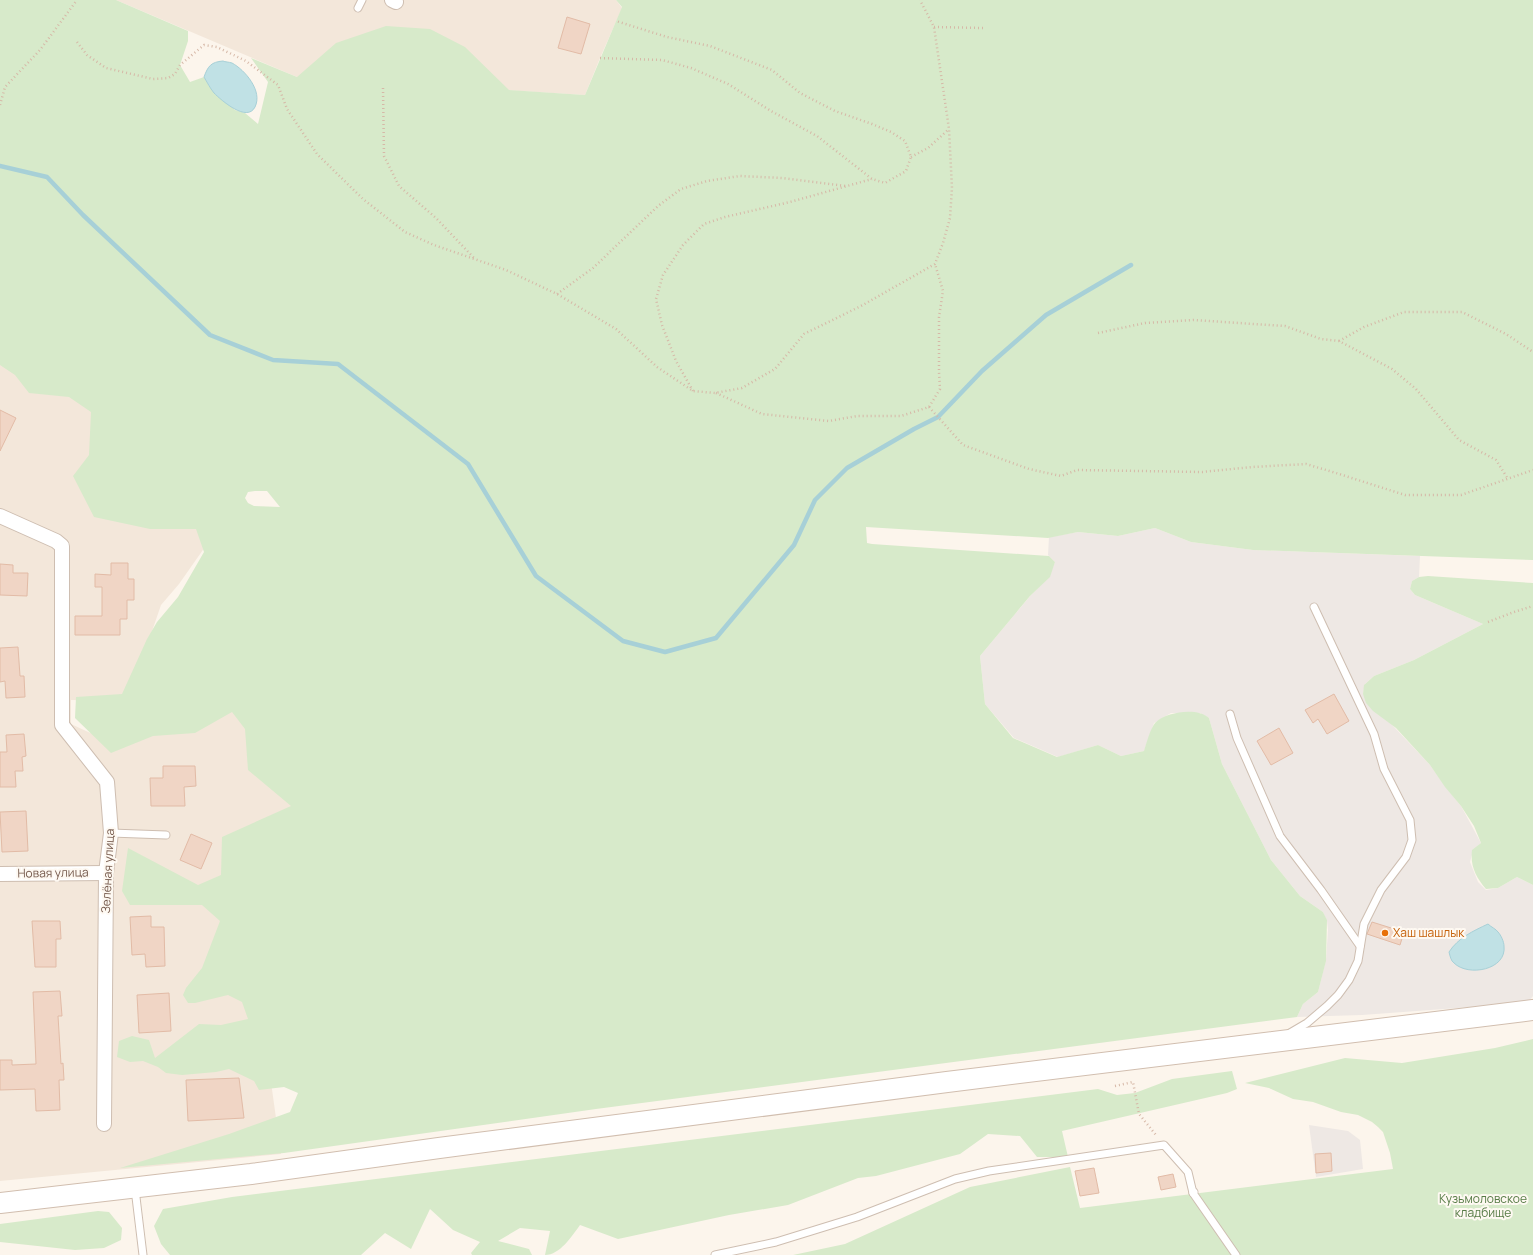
<svg xmlns="http://www.w3.org/2000/svg" width="1533" height="1255" viewBox="0 0 1533 1255" font-family="Manrope,sans-serif">
	<rect width="100%" height="100%" fill="#fcf5ec"/>
	<g fill="#f3e7da">
		<polygon points="116,0 616,0 622,8 600,58 585,95 297,77"/>
		<polygon points="0,357 103,415 202,522 212,537 179,584 161,605 128,701 71,700 71,724 114,744 233,705 298,804 238,845 281,1154 0,1181"/>
	</g>
	<g fill="#eee8e4">
		<polygon points="1155,528 1191,542 1253,550 1420,556 1419,577 1412,581 1410,589 1415,595 1483,624 1414,660 1374,676 1365,684 1363,694 1430,765 1445,786 1461,806 1481,843 1473,850 1470,862 1478,882 1486,890 1498,888 1517,877 1533,885 1533,996 1527,1003 1362,1015 1297,1017 1303,1004 1318,992 1326,960 1328,930 1327,921 1323,912 1300,896 1271,860 1222,764 1209,718 1200,713 1171,713 1154,723 1144,751 1121,756 1098,745 1058,757 1014,738 985,704 980,656 1031,595 1049,577 1055,562 1048,555 1049,537 1078,532 1118,536"/>
		<polygon points="1309,1125 1348,1131 1360,1140 1363,1169 1316,1177"/>
	</g>
	<g fill="#d7eaca" fill-rule="evenodd">
		<path d="M0 0H116L188 31V41L180 65 190 82 204 77 209 86 235 110 245 113 258 124 268 82 251 58 297 77 336 43 386 26 430 29 465 47 509 90 585 95 622 7 616 0H1533V560L1253 550 1191 542 1155 528 1118 536 1078 532 1048 538 866 527 867 543 872 544 1049 556 1055 562 1050 577 1030 596 980 656 985 704 1013 738 1057 757 1098 745 1121 756 1144 751C1146 745 1151 726 1156 722 1167 712 1197 707 1209 718L1222 764 1271 860 1300 896 1323 912 1327 920 1326 961 1318 992 1303 1004 1297 1017 596 1109 284 1153 120 1168 229 1134 290 1112 298 1093 284 1087 259 1090 254 1081 229 1069 216 1072 182 1075 166 1073 158 1067 143 1061 130 1062 117 1057 119 1041 132 1036 149 1040 155 1058 199 1024 221 1025 248 1019 242 1002 228 995 195 1003H188L183 995 186 988 202 968 220 921 202 905H130L122 891 128 848 198 885 221 875 222 837 291 806 248 770 245 729 232 712 195 733 153 736 111 753 75 718 76 697 122 694 147 639 157 622 178 597 204 552 196 529H150L94 517 73 476 89 455 91 412 69 397 29 393 15 375 0 365ZM255 491H267L280 507 254 506 248 503 245 498 248 492Z"/>
		<path d="M1428 576 1533 583V885L1517 877 1498 888 1486 889C1476 877 1470 866 1472 850L1481 843 1474 826 1461 806 1445 787 1430 765 1396 728 1373 711 1366 703 1363 694 1364 685 1374 676 1414 660 1483 624 1415 595 1410 589 1412 581 1419 577Z"/>
		<polygon points="1533,1039 1533,1255 793,1255 845,1244 970,1187 1070,1167 1080,1208 1393,1169 1390,1153 1383,1132 1378,1127 1372,1122 1358,1115 1341,1112 1313,1102 1293,1099 1269,1088 1245,1083 1345,1058 1402,1063 1495,1048"/>
		<path d="M1232 1071 1237 1089 1227 1093 1062 1131 1068 1157H1037L1020 1136 988 1134 960 1154 876 1176 858 1178 788 1205 729 1215 618 1239 580 1225C572 1236 560 1255 545 1255L550 1231 520 1228 498 1241 529 1249 532 1255H472L471 1253 480 1242 453 1230 430 1209 411 1249 385 1233 361 1255H170L161 1244 154 1226 163 1209 232 1197 1098 1089 1117 1095 1135 1093 1172 1079Z"/>
		<polygon points="98,1211 109,1212 122,1228 121,1240 104,1248 75,1250 0,1242 0,1224"/>
	</g>
	<g fill="#c0e1e5" stroke="#a7d0d7">
		<path d="M223 61C225 62 229 62 232 63 245 70 263 91 255 107 247 123 221 100 214 93 210 88 207 82 204 77 208 66 211 62 223 61Z"/>
		<path d="M1488 924C1491 927 1496 929 1498 932 1501 935 1504 942 1504 946 1507 970 1468 977 1454 963 1451 961 1450 956 1449 952 1458 938 1473 931 1488 924Z"/>
	</g>
	<g fill="none" stroke-linecap="round" stroke-linejoin="round">
		<polyline stroke="#a7d0d7" stroke-width="4.5" points="0,166 47,177 83,215 210,335 273,360 338,364 468,464 536,576 623,641 665,652 716,638 794,545 815,500 847,468 914,429 938,417 982,371 1046,315 1131,265"/>
	</g>
	<g fill="#f0d5c5" stroke="#e2bba6">
		<polygon points="567,17 590,24 581,54 558,48"/>
		<polygon points="0,410 16,418 0,451"/>
		<polygon points="111,563 128,563 128,579 134,579 134,600 127,600 127,619 120,619 120,635 75,635 75,616 102,616 102,587 95,587 95,574 111,575"/>
		<polygon points="0,564 13,565 13,573 28,573 27,596 0,595"/>
		<polygon points="18,647 20,676 24,676 25,697 6,698 5,681 0,682 0,648"/>
		<polygon points="1334,694 1349,721 1327,734 1318,719 1313,723 1305,710"/>
		<polygon points="1279,728 1293,753 1271,765 1257,741"/>
		<polygon points="24,734 26,756 22,757 23,771 15,771 16,787 0,787 0,752 7,752 6,735"/>
		<polygon points="163,766 195,766 196,786 184,787 185,806 151,806 150,778 163,778"/>
		<polygon points="26,811 28,851 2,852 0,812"/>
		<polygon points="191,834 212,843 201,869 180,860"/>
		<polygon points="151,916 151,927 164,927 165,966 146,967 145,954 132,955 130,917"/>
		<polygon points="32,921 60,921 61,939 56,939 56,967 35,967"/>
		<polygon points="1372,922 1404,932 1400,945 1367,934"/>
		<polygon points="60,991 62,1016 58,1016 61,1064 63,1063 64,1080 59,1080 60,1110 36,1111 35,1089 0,1090 0,1060 12,1060 12,1065 36,1064 33,992"/>
		<polygon points="169,993 171,1031 139,1033 137,995"/>
		<polygon points="239,1078 244,1118 188,1121 186,1080"/>
		<polygon points="1331,1153 1332,1171 1316,1173 1315,1154"/>
		<polygon points="1094,1168 1099,1193 1080,1196 1075,1171"/>
		<polygon points="1173,1174 1176,1187 1161,1190 1158,1177"/>
	</g>
	<g fill="none" stroke-linecap="round" stroke-linejoin="round">
		<defs>
			<g id="service">
				<polyline points="358,8 362,0"/>
				<polyline points="1230,714 1237,738 1280,836 1321,890 1360,946"/>
				<polyline points="111,833 166,835"/>
				<polyline points="1290,1033 1307,1023 1327,1006 1338,995 1349,980 1358,961 1364,924 1381,890 1406,857 1412,840 1410,820 1384,769 1374,734 1314,607"/>
				<polyline points="135,1189 143,1255"/>
				<polyline points="1194,1192 1193,1193 1236,1255"/>
				<polyline points="715,1255 776,1242 857,1217 955,1179 989,1171 1164,1145 1188,1172 1193,1193"/>
			</g>
			<g id="minor">
				<polyline points="392,0 396,2"/>
				<polyline points="0,516 56,541 62,546 62,725 107,782 111,833 106,873 104,1124"/>
				<polyline points="0,874 106,873"/>
			</g>
			<polyline id="secondary" points="0,1203 251,1174 439,1148 947,1082 1533,1010"/>
		</defs>
		<use href="#service" stroke="#cebeb1" stroke-width="9"/>
		<use href="#minor" stroke="#cebeb1" stroke-width="16"/>
		<use href="#secondary" stroke="#d1beaf" stroke-width="22"/>
		<g stroke="#d6b8a7" stroke-width="2.5" stroke-dasharray="1 3" stroke-linecap="butt">
			<polyline points="934,27 983,28"/>
			<polyline points="77,42 87,55 106,68 153,79 168,78 175,74 180,65 204,45 217,47 246,61 278,85 287,109 317,154 363,199 405,232 434,245 506,270 557,294 616,329 657,367 693,391 715,393 742,388 775,369 804,334 861,306 935,264 943,243 950,218 952,188 949,129 934,27 920,0"/>
			<polyline points="600,58 662,60 691,68 728,84 771,111 817,136 872,179 885,183 906,171 911,157 905,141 891,132 872,124 835,111 800,93 772,70 710,46 667,37 616,21"/>
			<polyline points="383,88 384,156 399,186 436,218 474,258"/>
			<polyline points="0,105 5,87 40,50 77,0"/>
			<polyline points="911,157 928,148 949,129"/>
			<polyline points="557,294 593,268 658,206 681,189 707,181 740,176 782,178 846,186"/>
			<polyline points="1098,333 1145,323 1193,320 1285,326 1321,339 1339,341 1392,369 1416,389 1459,440 1496,460 1508,479"/>
			<polyline points="1339,341 1364,327 1404,312 1462,312 1506,334 1533,352"/>
			<polyline points="693,391 676,361 662,325 656,299 663,275 683,245 704,224 725,217 790,202 872,179"/>
			<polyline points="716,393 762,414 829,421 857,416 901,416 929,407 940,389 939,372 939,317 943,291 935,264"/>
			<polyline points="929,407 963,445 1029,469 1061,476 1077,470 1202,472 1252,467 1306,464 1336,473 1405,495 1461,495 1533,470"/>
			<polyline points="1488,622 1514,612 1533,606"/>
			<polyline points="1115,1086 1133,1082 1139,1114 1156,1135"/>
		</g>
		<use href="#service" stroke="#fff" stroke-width="7"/>
		<use href="#minor" stroke="#fff" stroke-width="14"/>
		<use href="#secondary" stroke="#fff" stroke-width="20"/>
	</g>
	<circle fill="#e8710a" stroke="#fef9f2" stroke-width="1.5" cx="1385" cy="933" r="4"/>
	<g text-anchor="middle" stroke-width="4" stroke-linejoin="round" paint-order="stroke">
		<g font-size="12" fill="#775c4f" stroke="#fef9f2">
			<text transform="translate(108 871) rotate(-87)" y="4">Зелёная улица</text>
			<text transform="translate(53 873) rotate(-1)" y="4">Новая улица</text>
		</g>
		<g font-size="12" fill="#c56008" stroke="#fef9f2" text-anchor="start">
			<text x="1393" y="937">Хаш шашлык</text>
		</g>
		<g font-size="12" fill="#587c47" stroke="#fef9f2">
			<text x="1483" y="1203">Кузьмоловское<tspan x="1483" dy="14">кладбище</tspan></text>
		</g>
	</g>
</svg>
